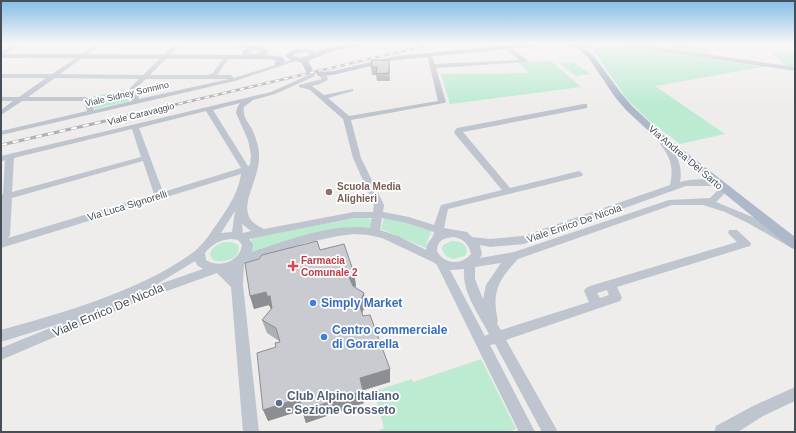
<svg xmlns="http://www.w3.org/2000/svg" width="796" height="433" viewBox="0 0 796 433" font-family="Arial,sans-serif">
	<rect width="100%" height="100%" fill="#efecec"/>
	<g fill="#bcebd2">
		<polygon points="613,44 621,45 762,67 655,86 725,134 680,144 648,120 627,99 593,50 597,47"/>
		<polygon points="668,44 689,44 693,47 708,50 709,56 677,50 670,48"/>
		<polygon points="772,52 795,52 795,68 786,67"/>
		<polygon points="550,60 581,87 450,104 441,74 529,73 519,63"/>
		<polygon points="573,62 591,74 576,76 559,63"/>
		<polygon points="124,90 129,101 94,109 91,97"/>
		<path d="M360 217 372 219 371 228C330 225 291 242 252 253L251 238Z"/>
		<polygon points="384,218 402,221 432,230 428,239 426,248 381,229"/>
		<path d="M452 241C461 241 471 246 465 256L453 259 446 256 442 250 443 245Z"/>
		<path d="M224 242H232L238 245C243 259 222 264 213 260L210 255C211 248 217 244 224 242Z"/>
		<polygon points="481,359 516,429 506,432 376,432 384,428 374,391 412,379 413,382"/>
	</g>
	<g fill="none" stroke-linecap="round" stroke-linejoin="round">
		<g fill="#bec5ce" fill-rule="evenodd">
			<polygon points="17,44 24,44 1,56 1,52"/>
			<path d="M96 44H102L60 74 143 75 175 44H181L150 75H208L213 73 225 56 227 55 230 57 217 75H231L234 78 294 59 299 60 235 81 1 135V131L87 111 84 101H22L1 115V110L13 101H1V97H19L46 78H1V74H52ZM55 78 139 79 130 88 132 101 94 110 90 99 85 97H28ZM146 79H229L139 99 136 88Z"/>
			<polygon points="623,44 636,44 795,67 795,71 626,46"/>
			<path d="M507 45 527 60V62L436 68 446 102 444 103 351 120 361 158 384 205 383 212 409 217 434 225 441 205 502 190 455 134 454 132 457 128 584 104H587V108L463 132 510 188 579 171 583 174 582 176 448 209 444 228 467 232 472 237 490 239 523 236 670 185C675 163 668 154 655 137L659 135C663 136 665 140 668 143 677 155 683 166 680 182 689 179 717 177 724 184L722 186H686L524 244 490 247 480 245 482 254 480 258 514 252 669 200 710 198 721 187 724 186 729 189 716 202 755 218 795 241V250L748 223 725 212 703 205H672L518 259C504 274 493 287 496 309 496 314 499 319 497 324L501 330 589 302 584 291 586 288 590 286 737 242 728 233 729 230H737L751 243 750 246 617 287 622 298 620 301 506 340 558 432H542L495 344 490 345 535 432H519L437 265 433 262 382 238 368 235 354 234 338 236 305 243 244 264 243 285 259 432H243L231 287 217 273 139 301 1 360V348L65 322 1 342V330C63 313 143 290 195 251 205 243 215 226 223 215 231 203 239 189 241 174L1 248 2 201H1V195L3 194 5 160 1 162V156L271 92 313 73 315 74V76L275 94 253 100 244 107C242 116 248 122 252 129 256 138 260 149 259 159 258 186 230 215 264 229L354 212H373L374 205 353 158 343 119 310 90 299 87V85L322 79 318 74 321 72 327 76 328 80 320 84 312 86 324 95 353 89V91L328 98 349 116 438 101 427 54H431L435 64 519 60 505 48 504 47ZM240 103 237 108 236 113 248 140 251 155 250 165 248 166 213 110ZM206 111 241 168 163 192 139 128ZM132 129 141 157 12 192 14 158ZM143 161 154 194 8 238 10 235 12 198ZM235 211 232 232 221 233ZM354 218H372L370 228C331 223 289 240 252 252L253 244 249 239ZM382 218 407 223 434 232C434 238 426 242 426 250L398 236 380 230ZM242 224 251 231 243 233ZM454 237C463 239 469 244 471 254 462 265 444 265 437 251 437 240 444 238 454 237ZM231 239 238 240 242 245C240 261 220 269 206 260L205 253C212 244 220 240 231 239ZM195 261 197 265 203 269 154 286ZM501 263 486 285 483 299 475 279V267ZM464 269C462 293 479 314 489 334L485 336 450 270ZM607 290 609 295 600 298 597 293Z"/>
			<polygon points="795,387 795,401 763,416 738,432 714,432 716,426 753,406"/>
		</g>
		<g fill="#adb9ca" fill-rule="evenodd">
			<path d="M228 44 262 46 269 51 266 55 283 57 285 61 278 66 274 64 277 61 270 59 1 58V54L242 55V51L246 48 229 45ZM254 50 262 51 256 54 248 53Z"/>
			<path d="M348 44H361L358 46 332 51 308 61 313 70 309 72H306L302 63 289 59 285 56C293 47 304 48 314 51L316 52 328 48ZM305 52 309 53V55L301 58 293 56 295 54Z"/>
			<polygon points="519,44 539,44 536,46 396,60 333,75 318,76 315,71 319,69 323,72 333,71 396,56"/>
			<polygon points="560,44 598,44 597,45 584,48 593,55 621,93 632,106 661,133 795,237 795,249 790,247 655,137 626,110 615,97 588,57 575,47 563,46"/>
		</g>
		<defs>
			<polyline id="rail-far1" points="161,108 433,44"/>
			<polyline id="rail" points="1,145 166,107"/>
		</defs>
		<use href="#rail-far1" stroke="#afb1b6" stroke-width="2.5"/>
		<use href="#rail" stroke="#afb1b6" stroke-width="3"/>
		<use href="#rail-far1" stroke="#fff" stroke-width="1.5" stroke-dasharray="4.5" stroke-linecap="butt"/>
		<use href="#rail" stroke="#fff" stroke-width="2" stroke-dasharray="6" stroke-linecap="butt"/>
	</g>
	<g fill="#aeafb4">
		<polygon points="389,60 390,81 377,81 376,75 372,75 371,67"/>
		<polygon points="320,250 354,273 356,286 354,287 364,293 365,306 362,314 390,382 363,390 364,403 306,423 302,410 268,421 276,347 280,342 279,341 267,333 262,320 271,309 269,305 254,309 250,296"/>
	</g>
	<g fill="#8d8e92">
		<polygon points="354,273 356,286 350,290 349,277"/>
		<polygon points="266,292 270,296 274,309 271,309 269,305 254,309 250,296"/>
		<polygon points="364,293 365,306 360,317 359,304"/>
		<polygon points="390,369 390,382 361,391 360,378"/>
		<polygon points="363,391 364,403 306,423 302,411"/>
		<polygon points="300,398 303,410 268,421 263,410"/>
	</g>
	<g fill="#cacbd1" stroke="#8d8e92">
		<polygon points="372,60 389,60 389,73 376,74 377,67 371,67"/>
		<polygon points="317,241 320,250 344,244 354,273 349,277 353,286 364,293 359,304 363,316 370,315 390,369 360,378 363,391 302,411 300,398 263,410 257,353 276,347 275,343 280,342 276,328 262,320 272,308 270,296 267,296 266,292 250,296 245,263 259,259 262,255"/>
	</g>
	<linearGradient id="sky" x2="0" y2="1"><stop stop-color="#83bde7"/><stop offset="0.42" stop-color="#f8f6f6"/><stop offset="1" stop-color="#f8f6f6" stop-opacity="0"/></linearGradient>
	<rect width="796" height="104" fill="url(#sky)"/>
	<circle fill="#8d6e63" stroke="#fff" stroke-width="1.5" cx="329" cy="192" r="4"/>
	<path fill="#e0444e" stroke="#fff" stroke-width="1.5" d="M291 260h4v4h4v4h-4v4h-4v-4h-4v-4h4z"/>
	<g fill="#3f7fe0" stroke="#fff" stroke-width="1.5">
		<circle cx="313" cy="303" r="4"/>
		<circle cx="324" cy="337" r="4"/>
	</g>
	<circle fill="#5c6f8a" stroke="#fff" stroke-width="1.5" cx="279" cy="403" r="4"/>
	<g text-anchor="middle" stroke-width="3.5" stroke-linejoin="round" paint-order="stroke">
		<g font-size="9" fill="#464e58" stroke="#fff">
			<text transform="translate(127 94) rotate(-13)" y="3">Viale Sidney Sonnino</text>
			<text transform="translate(141 114) rotate(-14)" y="3">Viale Caravaggio</text>
		</g>
		<g font-size="10" fill="#464e58" stroke="#fff">
			<text transform="translate(686 157) rotate(40)" y="4">Via Andrea Del Sarto</text>
			<text transform="translate(127 205) rotate(-17)" y="4">Via Luca Signorelli</text>
			<text transform="translate(574 223) rotate(-19)" y="4">Viale Enrico De Nicola</text>
		</g>
		<g font-size="10" font-weight="bold" fill="#785e54" stroke="#fff" text-anchor="start">
			<text x="337" y="190">Scuola Media<tspan x="337" dy="12">Alighieri</tspan></text>
		</g>
		<g font-size="10" font-weight="bold" fill="#be3a42" stroke="#fff" text-anchor="start">
			<text x="301" y="264">Farmacia<tspan x="301" dy="12">Comunale 2</tspan></text>
		</g>
		<g font-size="12" font-weight="bold" fill="#366cbe" stroke="#fff" text-anchor="start">
			<text x="321" y="307">Simply Market</text>
			<text x="332" y="334">Centro commerciale<tspan x="332" dy="14">di Gorarella</tspan></text>
		</g>
		<g font-size="12" fill="#464e58" stroke="#fff">
			<text transform="translate(108 310) rotate(-23)" y="4">Viale Enrico De Nicola</text>
		</g>
		<g font-size="12" font-weight="bold" fill="#4e5e75" stroke="#fff" text-anchor="start">
			<text x="287" y="400">Club Alpino Italiano<tspan x="287" dy="14">- Sezione Grosseto</tspan></text>
		</g>
	</g>
	<rect width="796" height="433" fill="none" stroke="#464e58" stroke-width="4"/>
</svg>
